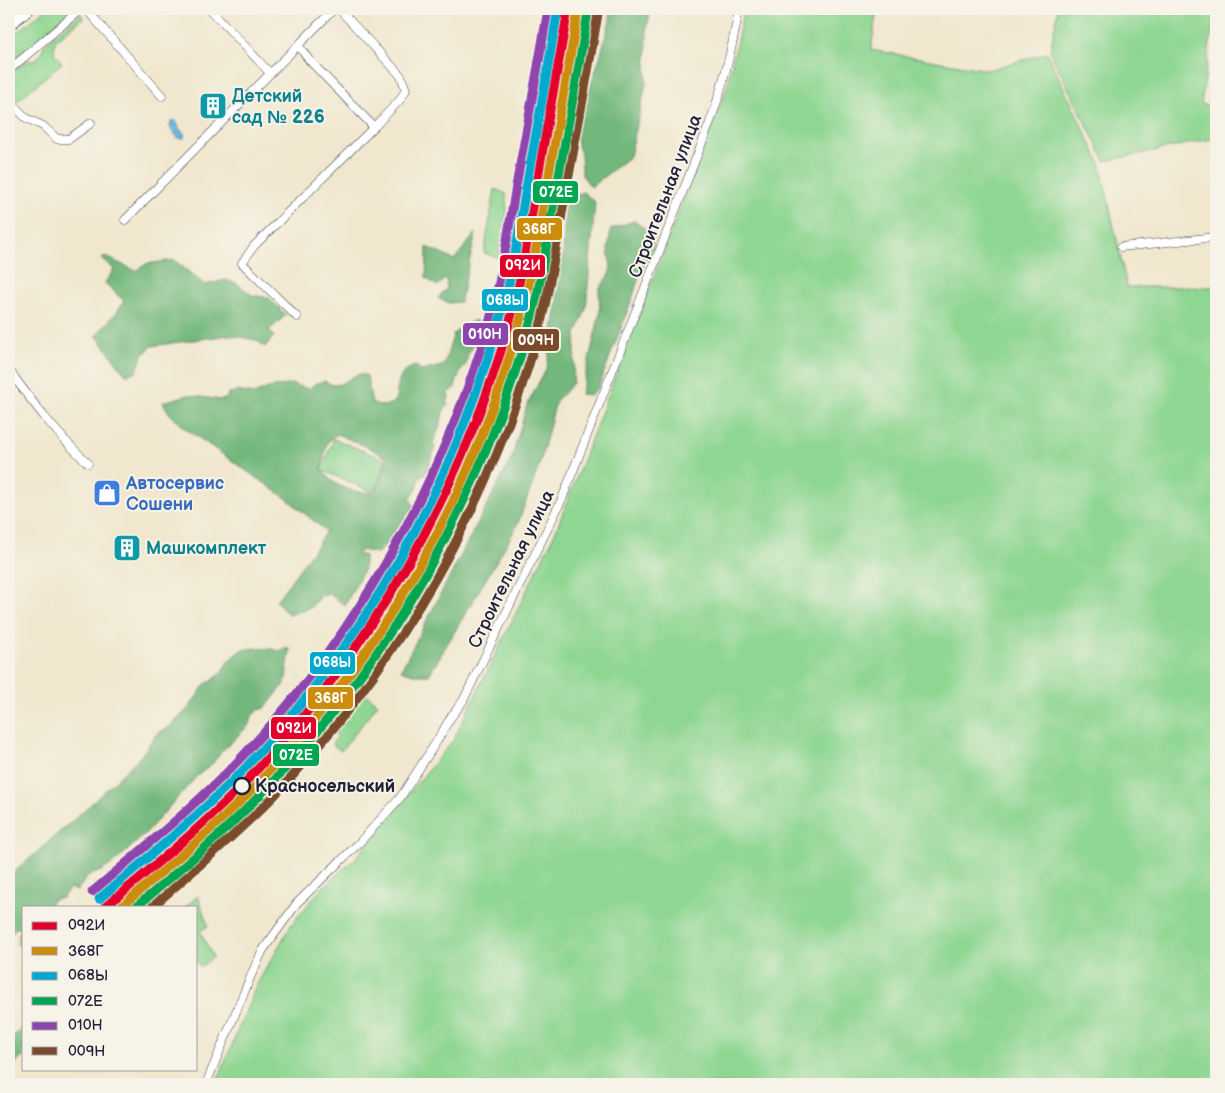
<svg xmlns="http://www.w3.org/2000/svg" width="1225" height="1093" viewBox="0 0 1225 1093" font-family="'Balsamiq Sans',sans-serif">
	<rect width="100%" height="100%" fill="#f7f3e8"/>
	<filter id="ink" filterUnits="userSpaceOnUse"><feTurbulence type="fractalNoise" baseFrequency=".02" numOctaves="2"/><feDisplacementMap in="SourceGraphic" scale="10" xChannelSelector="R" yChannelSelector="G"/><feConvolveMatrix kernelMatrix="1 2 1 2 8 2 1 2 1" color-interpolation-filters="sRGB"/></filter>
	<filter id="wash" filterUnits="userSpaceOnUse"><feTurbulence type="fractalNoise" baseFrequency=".0096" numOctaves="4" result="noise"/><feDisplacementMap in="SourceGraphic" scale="20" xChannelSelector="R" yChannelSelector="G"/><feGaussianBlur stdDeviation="1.12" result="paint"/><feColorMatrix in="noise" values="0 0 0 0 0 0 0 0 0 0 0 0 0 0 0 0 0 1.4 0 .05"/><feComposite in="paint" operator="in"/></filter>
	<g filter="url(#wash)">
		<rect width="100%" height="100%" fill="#f0e7ce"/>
		<g fill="#8ed691" stroke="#587c66">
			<polygon points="46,9 71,9 59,23 9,62 9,39"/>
			<polygon points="744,9 877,9 871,50 988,70 1047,53 1100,163 1127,287 1216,287 1216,1084 216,1084 256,986 291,925 321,889 355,859 454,739 555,533 727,87"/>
			<polygon points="1058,9 1215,9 1201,104 1216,107 1216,138 1105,161 1050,52"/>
			<polygon points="80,14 83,16 82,19 55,41 54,53 62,63 15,103 9,96 9,74 27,60 34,61 42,53 44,46 51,38"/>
			<polygon points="495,189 506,194 507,214 499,258 484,253"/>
			<polygon points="334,439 386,460 373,492 321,470"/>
			<polygon points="362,691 378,704 341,751 332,744 338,736 331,730"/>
			<polygon points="198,896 208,926 200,931 213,957 201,967 196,962 196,907 185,907"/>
		</g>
		<g fill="#72b77b" stroke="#4a6c5b" fill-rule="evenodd">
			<polygon points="611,9 651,9 647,28 646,84 630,156 591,187 582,175 581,154 574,135 600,57 610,20"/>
			<polygon points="583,192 595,202 586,309 576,334 573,383 556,401 540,463 518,523 509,540 429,675 416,675 401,670 512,457 527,405 547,367 556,311 548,271 563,261 565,200"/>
			<polygon points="634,221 654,235 653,249 641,270 633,296 598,388 591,395 581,394 600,313 599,289 608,277 611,267 608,249 611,229"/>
			<polygon points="476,233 460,302 449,303 438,298 447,288 446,278 437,286 426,278 427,247 454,260"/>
			<polygon points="104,256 136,271 146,264 174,260 205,285 225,280 236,283 252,295 269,298 286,315 269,330 274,336 265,347 256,340 229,335 152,346 142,356 137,371 126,375 96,335 117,312 124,301 105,283 114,269 102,259"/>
			<path d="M475 320 479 324C471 330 470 338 473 347L468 353 466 364 460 372 454 389 448 392 449 398 447 402 448 404 443 412 441 423 433 443 435 448C433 457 428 464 426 473L419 478 417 489 410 499 414 506 381 550 377 553 361 550 357 555H364V569L345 605 329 594 321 595 310 608 288 614 276 601 315 548 326 531 286 498 186 429 169 413 163 402 188 395 222 400 227 398 228 393 238 391 254 394 268 388 292 384 309 389 314 384 324 381 333 385C336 385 339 385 342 383 351 379 357 371 367 376L372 403 384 406 395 402C399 386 396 371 416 366L422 371 444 365 454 333ZM337 434 370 448 387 458 375 493C350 492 337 489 321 469L327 443Z"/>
			<polygon points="256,648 272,649 279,651 284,648 290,649 285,684 265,708 258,710 252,716 248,726 220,753 213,763 197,776 144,835 115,862 103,870 87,877 77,891 70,888 62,898 53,899 49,905 50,907 24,907 24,945 17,944 19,934 22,928 15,928 9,938 9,877 91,804 141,756 157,733 168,728 189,708 205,684 212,681 221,673 229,660 241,650"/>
			<polygon points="24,1027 24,1056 9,1068 9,1039"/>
		</g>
		<polygon fill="#67bae3" stroke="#446e8f" points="171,121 176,121 180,130 184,133 184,138 178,138 170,127"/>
	</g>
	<g filter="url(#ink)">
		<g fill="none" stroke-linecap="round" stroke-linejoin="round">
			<defs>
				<g id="minor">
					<polyline points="86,9 162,96"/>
					<polyline points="210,9 270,73"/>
					<polyline points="298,45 309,60 374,127"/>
					<polyline points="9,70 81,9"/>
					<polyline points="9,100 26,118 43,126 57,139 69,139 91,123"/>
					<polyline points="125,220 334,9"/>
					<polyline points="1121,247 1216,237"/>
					<polyline points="297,317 242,263 254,246 374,127 399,101 406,90 401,76 339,9"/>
					<path d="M9 370C33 403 57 435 88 463"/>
					<path d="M206 1084 253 971 263 950 297 903 359 843 400 798 435 744 451 717 463 701 562 499 709 125C723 87 732 49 739 9"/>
				</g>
				<polyline id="primary" points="9,24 28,9"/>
			</defs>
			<use href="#minor" stroke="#414051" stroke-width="9"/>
			<use href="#primary" stroke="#414051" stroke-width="14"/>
			<use href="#minor" stroke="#fff" stroke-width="8"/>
			<use href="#primary" stroke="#fff" stroke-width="12"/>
			<defs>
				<path id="rail-1" d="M105 907C156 864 208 822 253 774 372 647 459 495 508 328 521 283 528 236 536 189 546 129 558 69 568 9"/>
				<path id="rail-2" d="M121 907C168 866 217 827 260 781 381 654 471 497 518 328 531 283 538 237 546 190 557 130 568 71 578 11"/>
				<path id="rail-3" d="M99 899C148 857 200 815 245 768 364 642 450 491 498 325 512 280 518 234 526 188 537 128 548 69 558 9"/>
				<path id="rail-4" d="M136 907C181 869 226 831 267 788 389 660 478 503 527 334 541 287 547 239 556 191 567 132 578 72 588 12"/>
				<path id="rail-5" d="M92 892C142 849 193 808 238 761 356 637 440 486 489 323 502 278 508 232 516 186 527 127 538 68 548 9"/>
				<path id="rail-6" d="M152 907C193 871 236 835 274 796 397 667 490 506 538 334 551 287 557 239 566 192 577 133 588 73 598 14"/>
			</defs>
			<use href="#rail-1" stroke="#f7f3e8" stroke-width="12"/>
			<use href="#rail-2" stroke="#f7f3e8" stroke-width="12"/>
			<use href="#rail-3" stroke="#f7f3e8" stroke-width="12"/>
			<use href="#rail-4" stroke="#f7f3e8" stroke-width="12"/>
			<use href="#rail-5" stroke="#f7f3e8" stroke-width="12"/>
			<use href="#rail-6" stroke="#f7f3e8" stroke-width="12"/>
			<use href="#rail-1" stroke="#e4002b" stroke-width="9"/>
			<use href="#rail-2" stroke="#cc8c0c" stroke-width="9"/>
			<use href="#rail-3" stroke="#00a9ce" stroke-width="9"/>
			<use href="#rail-4" stroke="#00a651" stroke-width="9"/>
			<use href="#rail-5" stroke="#8e44ad" stroke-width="9"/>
			<use href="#rail-6" stroke="#7a4b2a" stroke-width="9"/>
		</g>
	</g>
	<defs>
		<symbol id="building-square" viewBox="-11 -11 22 22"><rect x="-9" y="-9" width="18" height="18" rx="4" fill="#0f9aa8" stroke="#f7f3e8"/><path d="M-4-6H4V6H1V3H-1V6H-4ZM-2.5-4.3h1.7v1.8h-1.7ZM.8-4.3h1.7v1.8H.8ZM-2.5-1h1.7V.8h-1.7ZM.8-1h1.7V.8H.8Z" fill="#fff"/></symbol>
		<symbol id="shop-square" viewBox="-11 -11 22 22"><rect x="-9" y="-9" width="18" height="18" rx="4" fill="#3f7fe0" stroke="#f7f3e8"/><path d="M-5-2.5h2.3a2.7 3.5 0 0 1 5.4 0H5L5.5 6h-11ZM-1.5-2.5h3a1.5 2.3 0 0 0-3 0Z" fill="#fff"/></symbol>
	</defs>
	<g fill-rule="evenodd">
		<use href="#building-square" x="197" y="90" width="32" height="32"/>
		<use href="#shop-square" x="91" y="477" width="32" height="32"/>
		<use href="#building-square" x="111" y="532" width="32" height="32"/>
	</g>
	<circle fill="#f7f3e8" stroke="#22223b" stroke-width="2.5" cx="242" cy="786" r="8"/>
	<g text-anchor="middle" stroke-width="4" stroke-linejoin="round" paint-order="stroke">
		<g font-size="18" font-weight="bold" fill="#0d838f" stroke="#f7f3e8" text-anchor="start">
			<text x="232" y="102">Детский<tspan x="232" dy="21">сад № 226</tspan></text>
			<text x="146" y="554">Машкомплект</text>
		</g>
		<g font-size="18" fill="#22223b" stroke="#f7f3e8">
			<text transform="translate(665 196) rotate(-69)" y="6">Строительная улица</text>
			<text transform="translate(511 569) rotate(-64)" y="6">Строительная улица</text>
		</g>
		<g font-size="18" font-weight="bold" fill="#366cbe" stroke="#f7f3e8" text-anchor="start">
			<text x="126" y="489">Автосервис<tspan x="126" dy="21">Сошени</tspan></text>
		</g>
		<g font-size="18" font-weight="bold" fill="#22223b" stroke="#f7f3e8" text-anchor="start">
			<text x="255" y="792">Красносельский</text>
		</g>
	</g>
	<g stroke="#f7f3e8" stroke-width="2">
		<rect x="532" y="180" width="47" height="24" rx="5" fill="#00a651"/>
		<rect x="516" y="217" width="47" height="24" rx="5" fill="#cc8c0c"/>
		<rect x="499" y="254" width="47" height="24" rx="5" fill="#e4002b"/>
		<rect x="481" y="288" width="48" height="24" rx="5" fill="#00a9ce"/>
		<rect x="462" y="322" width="47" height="24" rx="5" fill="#8e44ad"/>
		<rect x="512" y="328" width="48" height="24" rx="5" fill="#7a4b2a"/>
		<rect x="309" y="651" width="47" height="24" rx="5" fill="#00a9ce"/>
		<rect x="307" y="686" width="47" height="24" rx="5" fill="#cc8c0c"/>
		<rect x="270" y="716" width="47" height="24" rx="5" fill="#e4002b"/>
		<rect x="272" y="743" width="48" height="24" rx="5" fill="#00a651"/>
	</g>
	<g font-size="14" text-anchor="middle" font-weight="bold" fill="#fff">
		<text x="556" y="197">072Е</text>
		<text x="539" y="234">368Г</text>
		<text x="523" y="270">092И</text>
		<text x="505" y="305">068Ы</text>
		<text x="485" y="339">010Н</text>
		<text x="536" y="345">009Н</text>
		<text x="332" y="667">068Ы</text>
		<text x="331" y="703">368Г</text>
		<text x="294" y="733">092И</text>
		<text x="296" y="760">072Е</text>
	</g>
	<rect width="1225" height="1093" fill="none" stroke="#f7f3e8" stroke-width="30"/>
	<rect x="22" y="906" width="175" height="165" fill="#f7f3e8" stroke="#a29fa3"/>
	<rect x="32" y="922" width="25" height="8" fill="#e4002b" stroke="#a29fa3"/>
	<text x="68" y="930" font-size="15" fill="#22223b">092И</text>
	<rect x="32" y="947" width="25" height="8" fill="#cc8c0c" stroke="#a29fa3"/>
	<text x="68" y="956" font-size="15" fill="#22223b">368Г</text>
	<rect x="32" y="972" width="25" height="8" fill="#00a9ce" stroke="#a29fa3"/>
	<text x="68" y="980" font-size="15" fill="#22223b">068Ы</text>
	<rect x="32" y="997" width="25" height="8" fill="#00a651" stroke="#a29fa3"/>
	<text x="68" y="1006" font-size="15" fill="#22223b">072Е</text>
	<rect x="32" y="1022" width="25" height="8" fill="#8e44ad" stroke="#a29fa3"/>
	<text x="68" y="1030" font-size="15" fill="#22223b">010Н</text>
	<rect x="32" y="1047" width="25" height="8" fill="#7a4b2a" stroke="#a29fa3"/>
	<text x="68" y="1056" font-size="15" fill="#22223b">009Н</text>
</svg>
